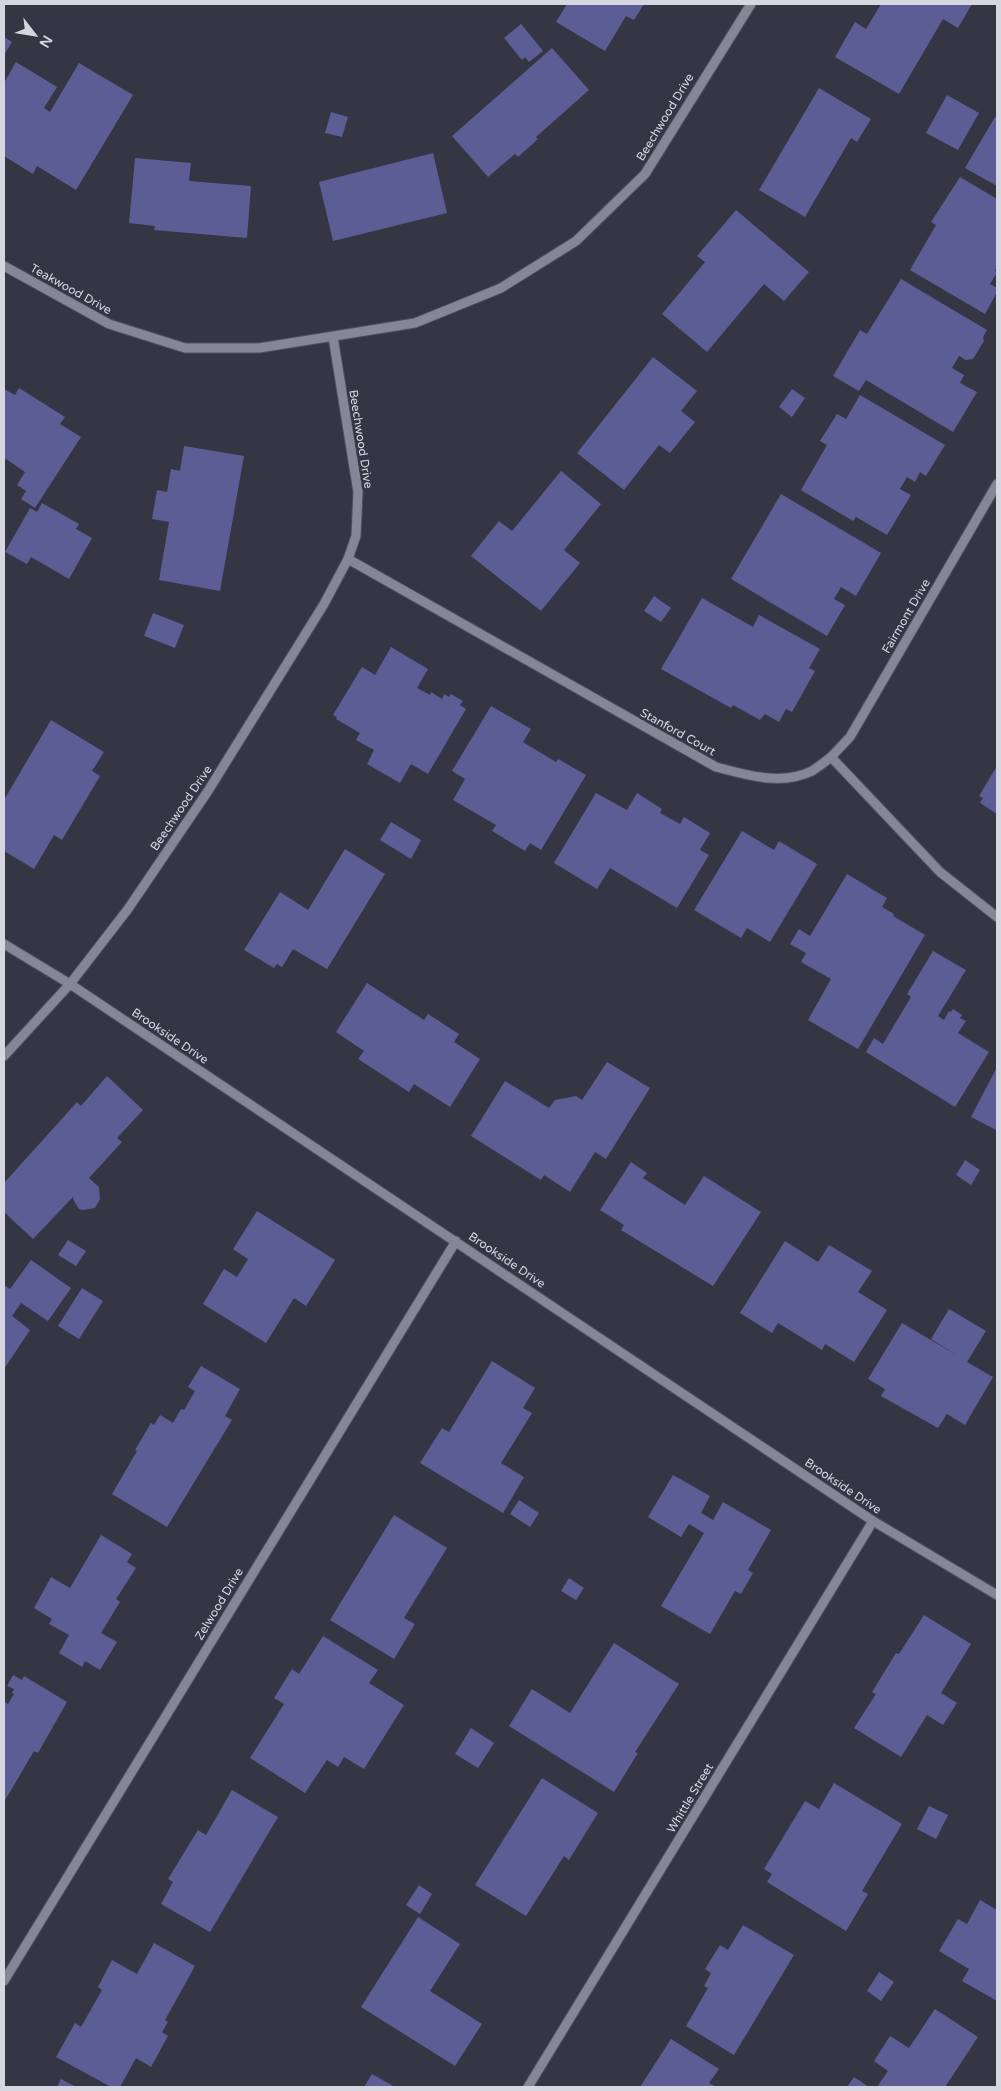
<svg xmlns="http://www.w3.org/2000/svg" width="1001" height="2091" viewBox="0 0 1001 2091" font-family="'Varela Round',sans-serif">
	<rect width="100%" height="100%" fill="#353644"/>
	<g fill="#5b5d94">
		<polygon points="567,4 644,4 634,20 626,16 605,51 556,22"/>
		<polygon points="881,4 972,4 958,28 943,19 899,94 835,57 855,22 866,29"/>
		<polygon points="521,24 543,51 529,62 525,57 522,60 504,38"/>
		<polygon points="4,37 12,42 4,55"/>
		<polygon points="552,48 589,90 536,137 538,139 518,157 515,154 488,177 452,136"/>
		<polygon points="16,62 57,87 44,108 50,112 79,63 133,95 76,190 37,166 33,174 4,156 4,83"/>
		<polygon points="819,88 871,119 857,142 851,138 805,217 759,190"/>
		<polygon points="947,95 979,113 958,150 926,133"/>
		<polygon points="331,112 348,117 342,137 325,133"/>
		<polygon points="995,117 997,118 997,186 965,168"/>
		<polygon points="433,153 447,213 333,241 319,182"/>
		<polygon points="135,158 191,163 189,181 251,186 247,238 154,230 155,226 129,223"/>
		<polygon points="960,177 997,199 997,266 995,271 997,272 990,284 997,288 997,292 985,314 910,270 936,225 931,222"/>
		<polygon points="736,210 809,272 784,301 764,284 707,352 662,314 705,262 697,256"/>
		<polygon points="901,279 987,330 983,337 984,341 973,359 966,360 959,356 952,368 964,375 960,383 977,392 953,432 866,380 859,391 833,376 860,330 867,334"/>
		<polygon points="653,357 697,391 681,411 695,422 670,453 659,445 624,490 577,453"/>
		<polygon points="19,388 65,417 60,424 81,437 35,508 21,499 26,491 17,485 25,472 6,459 4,463 4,389 15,395"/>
		<polygon points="792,389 805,398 792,417 779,407"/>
		<polygon points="860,395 945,445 926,476 920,472 915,482 907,477 900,489 911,495 887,535 856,517 853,521 801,490 827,445 820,441 837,414 846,419"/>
		<polygon points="184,446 244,456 220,591 159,580 169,522 152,519 157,490 167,492 171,469 180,471"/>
		<polygon points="561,471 601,504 564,550 580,563 541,611 471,556 499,521 512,531"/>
		<polygon points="781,494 881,553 856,596 841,587 834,599 845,605 827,636 731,579"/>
		<polygon points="42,503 79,524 76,529 92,538 69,579 31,557 27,564 5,552 30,508 37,512"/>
		<polygon points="654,596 671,608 661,622 644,611"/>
		<polygon points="702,598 753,627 759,615 820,649 809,668 815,671 792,712 786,709 779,722 765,714 760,720 733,705 731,708 661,669"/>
		<polygon points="153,613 184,625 175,648 144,636"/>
		<polygon points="391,647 428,669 417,688 430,695 431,692 442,699 444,694 449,697 451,694 463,701 460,705 466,709 428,774 411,764 400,783 367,764 374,750 356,740 360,733 336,719 337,717 333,715 362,667 375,675"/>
		<polygon points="491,706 531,729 523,742 556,762 558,759 586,775 541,850 530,843 525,851 492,831 496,825 453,800 465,779 452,771"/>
		<polygon points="51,720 104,752 92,771 100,776 62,840 54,835 34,869 4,851 4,800"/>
		<polygon points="997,766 997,814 980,803 983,798 979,796"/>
		<polygon points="596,793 627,810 637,793 662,809 660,813 680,824 684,817 710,833 700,850 709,855 677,908 610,868 597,889 554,863"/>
		<polygon points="391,822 421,840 411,859 380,840"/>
		<polygon points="742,831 774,850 779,841 817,864 770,942 747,928 741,938 694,910"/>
		<polygon points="345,849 385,874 327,969 293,949 282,967 277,964 274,968 244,950 280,892 308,910"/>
		<polygon points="847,874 887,898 882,907 894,914 893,916 925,935 858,1049 808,1020 831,979 801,962 806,953 790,944 799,929 810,936"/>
		<polygon points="933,951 966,970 938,1016 944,1020 949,1011 951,1012 953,1009 962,1015 960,1018 966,1021 958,1033 989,1052 955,1107 866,1052 874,1038 883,1044 911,997 907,994"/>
		<polygon points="367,983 424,1020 428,1014 459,1034 454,1042 480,1059 450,1107 414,1084 409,1092 358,1059 364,1051 336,1032"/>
		<polygon points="607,1062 650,1088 606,1159 595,1152 570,1192 544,1175 541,1180 471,1136 505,1081 549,1108 555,1100 576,1096 582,1100"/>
		<polygon points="997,1067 997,1127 996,1130 971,1117"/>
		<polygon points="107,1076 143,1110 117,1138 122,1142 89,1178 99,1187 100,1199 95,1208 83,1210 79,1209 74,1201 73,1197 33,1239 4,1212 4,1183 77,1102 81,1106"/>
		<polygon points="965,1160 980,1170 971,1185 956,1175"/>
		<polygon points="631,1162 647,1173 643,1178 685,1205 704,1176 761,1212 713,1286 621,1230 624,1225 600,1210"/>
		<polygon points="257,1211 335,1260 306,1306 294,1298 266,1343 203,1304 224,1269 237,1277 248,1259 233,1249"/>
		<polygon points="68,1240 86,1251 76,1266 58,1255"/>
		<polygon points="785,1241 818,1262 829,1245 872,1271 858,1292 887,1310 854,1362 825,1344 822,1350 778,1323 772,1333 740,1313"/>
		<polygon points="31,1260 71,1288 48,1321 21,1303 12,1316 30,1330 4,1369 4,1285 10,1289"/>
		<polygon points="82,1288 103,1301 79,1339 58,1326"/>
		<polygon points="949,1309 986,1331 967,1362 993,1377 965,1425 947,1414 938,1428 881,1396 885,1389 868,1379 902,1323 958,1356 931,1339"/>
		<polygon points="492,1361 535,1388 523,1408 532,1413 501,1463 524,1477 503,1513 420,1463 442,1428 449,1432"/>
		<polygon points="201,1366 240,1389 225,1416 232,1420 167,1527 112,1494 137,1451 135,1450 151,1423 154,1425 160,1415 173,1423 181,1409 184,1410 195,1391 188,1387"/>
		<polygon points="673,1475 710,1496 701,1513 713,1520 723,1502 771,1530 748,1570 753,1573 741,1594 735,1591 710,1634 661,1606 704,1533 689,1524 681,1537 648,1517"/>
		<polygon points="519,1500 539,1513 530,1527 510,1514"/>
		<polygon points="394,1515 447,1548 404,1618 415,1624 394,1659 330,1620"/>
		<polygon points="101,1535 132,1554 127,1562 136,1568 116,1599 120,1602 101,1633 117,1642 100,1670 85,1661 82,1667 59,1653 69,1635 49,1624 52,1619 34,1608 51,1577 70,1588"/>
		<polygon points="569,1578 584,1588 576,1600 561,1591"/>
		<polygon points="924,1615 971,1644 941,1693 957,1703 943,1725 927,1715 901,1757 854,1728 876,1694 872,1692 896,1653 899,1654"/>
		<polygon points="323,1636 378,1670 369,1683 404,1705 364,1769 344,1757 338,1767 327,1760 305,1793 250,1758 284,1704 274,1698 292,1669 299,1674"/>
		<polygon points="614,1643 679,1684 635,1752 638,1753 614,1792 509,1726 532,1689 570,1713"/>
		<polygon points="13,1675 22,1680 24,1676 67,1702 38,1753 34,1751 4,1802 4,1701 8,1704 14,1694 12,1693 14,1689 7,1686"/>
		<polygon points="471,1728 494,1743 478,1768 455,1754"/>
		<polygon points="542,1778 598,1813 569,1860 564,1856 526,1916 475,1885"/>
		<polygon points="834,1783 902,1824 862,1891 868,1894 846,1931 767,1882 772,1874 764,1869 805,1801 819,1809"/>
		<polygon points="232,1790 278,1817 210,1932 161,1904 173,1882 168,1879 198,1830 206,1835"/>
		<polygon points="929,1806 948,1815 936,1839 917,1829"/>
		<polygon points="419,1885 432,1894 420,1914 406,1905"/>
		<polygon points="980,1900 997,1910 997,2001 962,1981 969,1969 939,1951 958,1919 967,1924"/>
		<polygon points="418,1917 460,1944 430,1991 482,2024 455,2066 361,2007"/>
		<polygon points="743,1925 794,1955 734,2055 686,2026 708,1988 704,1986 711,1973 705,1969 720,1945 728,1950"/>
		<polygon points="154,1943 195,1966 165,2020 168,2022 162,2032 168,2036 151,2067 136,2058 120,2087 111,2087 56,2057 75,2023 81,2027 102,1990 98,1987 112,1960 137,1974"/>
		<polygon points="879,1972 894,1982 881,2001 867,1991"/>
		<polygon points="935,2009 978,2037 945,2087 877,2087 888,2071 874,2061 890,2036 909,2048"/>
		<polygon points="671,2039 719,2069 709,2083 716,2087 640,2087"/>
		<polygon points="372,2074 395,2087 364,2087"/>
		<polygon points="854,2077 869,2087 847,2087"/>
		<polygon points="61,2079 76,2087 57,2087"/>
	</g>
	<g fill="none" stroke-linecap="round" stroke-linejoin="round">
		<defs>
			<g id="minor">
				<polyline points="4,266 109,324 185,348 259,348 415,323 501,288 576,241 645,174 751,4"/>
				<path d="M348 559 716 767C747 775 781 786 812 771 818 767 825 762 831 757L940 872 997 917"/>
				<polyline points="831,757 850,737 997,484"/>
				<polyline points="4,944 70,984 873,1521 997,1595"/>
				<polyline points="4,1056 70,984 128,909 208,791 324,604 348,559 356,536 358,492 333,337"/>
				<polyline points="4,1981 456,1241"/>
				<polyline points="528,2087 873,1521"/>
			</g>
		</defs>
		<use href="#minor" stroke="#51525d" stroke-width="11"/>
		<use href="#minor" stroke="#858696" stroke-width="9"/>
	</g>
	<g text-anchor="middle" stroke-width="5" stroke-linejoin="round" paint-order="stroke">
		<g font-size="12" fill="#d5d6df" stroke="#353644">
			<text transform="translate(665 117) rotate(-59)" y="4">Beechwood Drive</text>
			<text transform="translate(71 289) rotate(29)" y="4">Teakwood Drive</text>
			<text transform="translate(361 439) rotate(81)" y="4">Beechwood Drive</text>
			<text transform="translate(906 616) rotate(-60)" y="4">Fairmont Drive</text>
			<text transform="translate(678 732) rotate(29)" y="4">Stanford Court</text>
			<text transform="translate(181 808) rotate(-56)" y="4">Beechwood Drive</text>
			<text transform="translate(170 1036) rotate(34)" y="4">Brookside Drive</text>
			<text transform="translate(507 1260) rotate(34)" y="4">Brookside Drive</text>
			<text transform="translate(843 1486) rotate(34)" y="4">Brookside Drive</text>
			<text transform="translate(219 1604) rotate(-59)" y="4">Zelwood Drive</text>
			<text transform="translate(690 1798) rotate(-59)" y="4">Whittle Street</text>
		</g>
	</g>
	<rect width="1001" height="2091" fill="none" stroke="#d5d6df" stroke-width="10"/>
	<g transform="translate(35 35) rotate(121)" stroke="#353644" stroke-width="4" paint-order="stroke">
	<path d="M0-4L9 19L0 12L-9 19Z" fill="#d5d6df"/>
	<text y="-8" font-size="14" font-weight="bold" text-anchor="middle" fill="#d5d6df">N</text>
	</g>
</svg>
